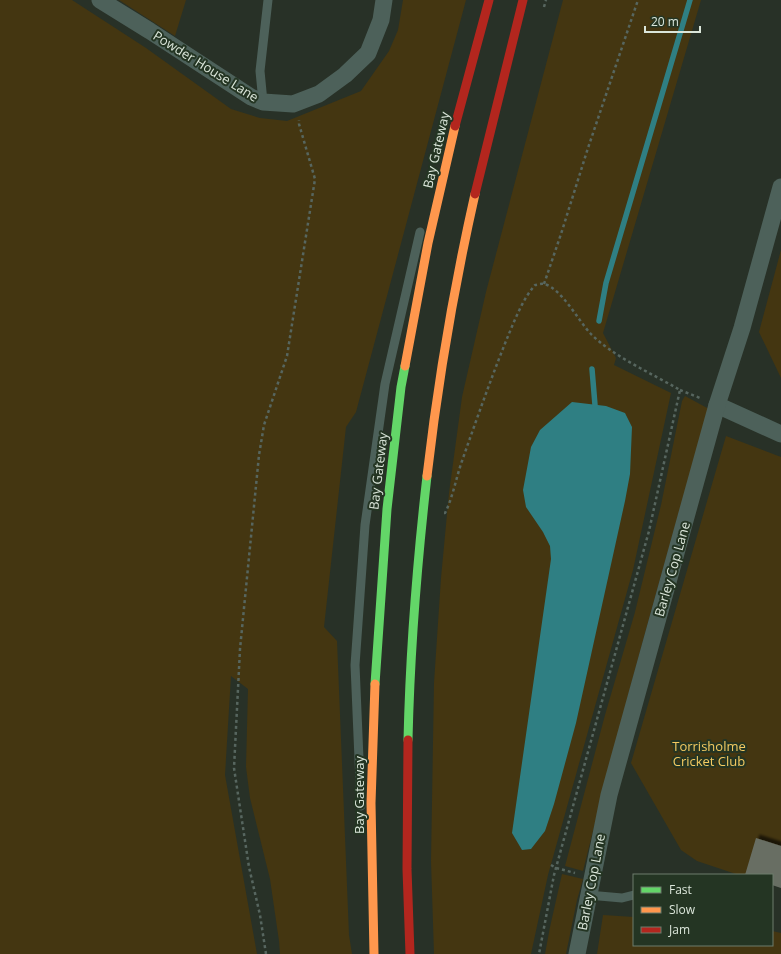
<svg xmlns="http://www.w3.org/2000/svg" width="781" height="954" viewBox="0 0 781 954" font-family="'Open Sans',sans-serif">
	<defs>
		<filter id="shadow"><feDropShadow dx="3.5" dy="-3.5" stdDeviation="1" flood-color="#0009"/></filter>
	</defs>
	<rect width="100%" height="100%" fill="#283127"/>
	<g fill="#443611">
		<polygon points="0,0 72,0 146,48 231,109 260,118 287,121 361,91 389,51 398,30 403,0 466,0 356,412 346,427 324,627 337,641 349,935 352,954 280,954 279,941 270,879 250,798 246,767 248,689 231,676 225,775 257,954 0,954"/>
		<polygon points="119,0 186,0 175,36"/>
		<polygon points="563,0 701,0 603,333 616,358 614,365 671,393 633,570 548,875 531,954 434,954 431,861 434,683 441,578 449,493 462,397 486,292"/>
		<polygon points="781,250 781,378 759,332"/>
		<path d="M685 396 709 409C664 562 621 716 583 871L565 866 605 715 635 612 661 505 682 401Z"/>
		<polygon points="726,436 781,457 781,887 772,875 739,875 697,861 681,850 631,763"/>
		<polygon points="562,874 583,879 577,900 566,954 545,954 550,927"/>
		<polygon points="603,915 634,917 634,945 772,945 772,931 781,933 781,954 597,954"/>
	</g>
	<polygon fill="#2f7f83" points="572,402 606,406 625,413 632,427 630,474 625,501 576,723 554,804 545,831 531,849 522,850 512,833 551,559 550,546 543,532 526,507 523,490 531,447 540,430"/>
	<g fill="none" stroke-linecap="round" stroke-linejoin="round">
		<g stroke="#2f7f83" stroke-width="5.5">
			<polyline points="599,321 606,283 690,0"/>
			<polyline points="592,369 595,405"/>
		</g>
	</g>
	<polygon fill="#686e64" filter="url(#shadow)" points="756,838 781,846 781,888 772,885 772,875 745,875"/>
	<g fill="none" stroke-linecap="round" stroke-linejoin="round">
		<g stroke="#57665f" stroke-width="2.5" stroke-dasharray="3 3" stroke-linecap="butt">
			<polyline points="544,7 546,0"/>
			<polyline points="544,284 561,234 588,148 638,0"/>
			<polyline points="680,390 700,398"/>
			<path d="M444 513H445C453 497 456 478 462 461 476 421 490 381 506 341 514 322 522 300 535 285 538 285 542 283 544 284 561 288 578 320 590 333 612 356 651 373 680 390L649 531 554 875 539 954"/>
			<polyline points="551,865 556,868 575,873"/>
			<polyline points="266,954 260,915 249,867 234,768 240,649 259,455 264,425 287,356 315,179 299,124 299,120"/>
		</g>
		<g stroke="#4d615a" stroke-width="9">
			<polyline points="263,102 260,71 268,0"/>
			<polyline points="361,806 355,665 365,525 385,384 420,232"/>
			<polyline points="588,895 622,898 634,895"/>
		</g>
		<g stroke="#4d615a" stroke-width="17">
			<polyline points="100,0 150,31 251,97 263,102 293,104 319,94 345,75 368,53 381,20 384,0"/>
			<polyline points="717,405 781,434"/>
			<polyline points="577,954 609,795 717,405 742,328 781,187"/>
		</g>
		<g stroke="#63d668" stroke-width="9">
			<polyline points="375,684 387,509 401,387 405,366"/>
			<path d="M408 740C410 652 417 564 427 476"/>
		</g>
		<g stroke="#ff974d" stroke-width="9">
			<polyline points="405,366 428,243 455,126"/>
			<path d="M427 476C438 381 454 287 475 194"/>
			<polyline points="374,954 371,803 375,684"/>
		</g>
		<g stroke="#b3261e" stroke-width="9">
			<polyline points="455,126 489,0"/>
			<polyline points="475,194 523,0"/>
			<polyline points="408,740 407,869 410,954"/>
		</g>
	</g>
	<g text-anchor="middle" stroke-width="4" stroke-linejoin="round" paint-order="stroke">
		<g font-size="13" fill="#dbe6da" stroke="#243523">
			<text transform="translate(206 66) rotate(32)" y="5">Powder House Lane</text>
			<text transform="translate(436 150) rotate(-77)" y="5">Bay Gateway</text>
			<text transform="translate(378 471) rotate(-83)" y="5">Bay Gateway</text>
			<text transform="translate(672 569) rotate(-74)" y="5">Barley Cop Lane</text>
			<text transform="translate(359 795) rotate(-90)" y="5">Bay Gateway</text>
			<text transform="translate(591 882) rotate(-79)" y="5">Barley Cop Lane</text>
		</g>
		<g font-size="13" fill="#f4ca61" stroke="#243523">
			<text x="709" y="751">Torrisholme<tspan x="709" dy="15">Cricket Club</tspan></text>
		</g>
	</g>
	<rect x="633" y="874" width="140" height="72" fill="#243523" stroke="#6d7c6c"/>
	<rect x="641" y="887" width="20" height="6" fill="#63d668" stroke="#6d7c6c"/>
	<text x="669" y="894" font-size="12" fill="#dbe6da">Fast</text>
	<rect x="641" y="907" width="20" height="6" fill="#ff974d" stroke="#6d7c6c"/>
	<text x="669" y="914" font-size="12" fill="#dbe6da">Slow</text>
	<rect x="641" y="927" width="20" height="6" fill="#b3261e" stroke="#6d7c6c"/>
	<text x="669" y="934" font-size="12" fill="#dbe6da">Jam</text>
	<path d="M645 26v6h55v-6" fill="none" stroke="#dbe6da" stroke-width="2"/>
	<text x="651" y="26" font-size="12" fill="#dbe6da" stroke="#243523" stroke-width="3" paint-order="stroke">20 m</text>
</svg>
